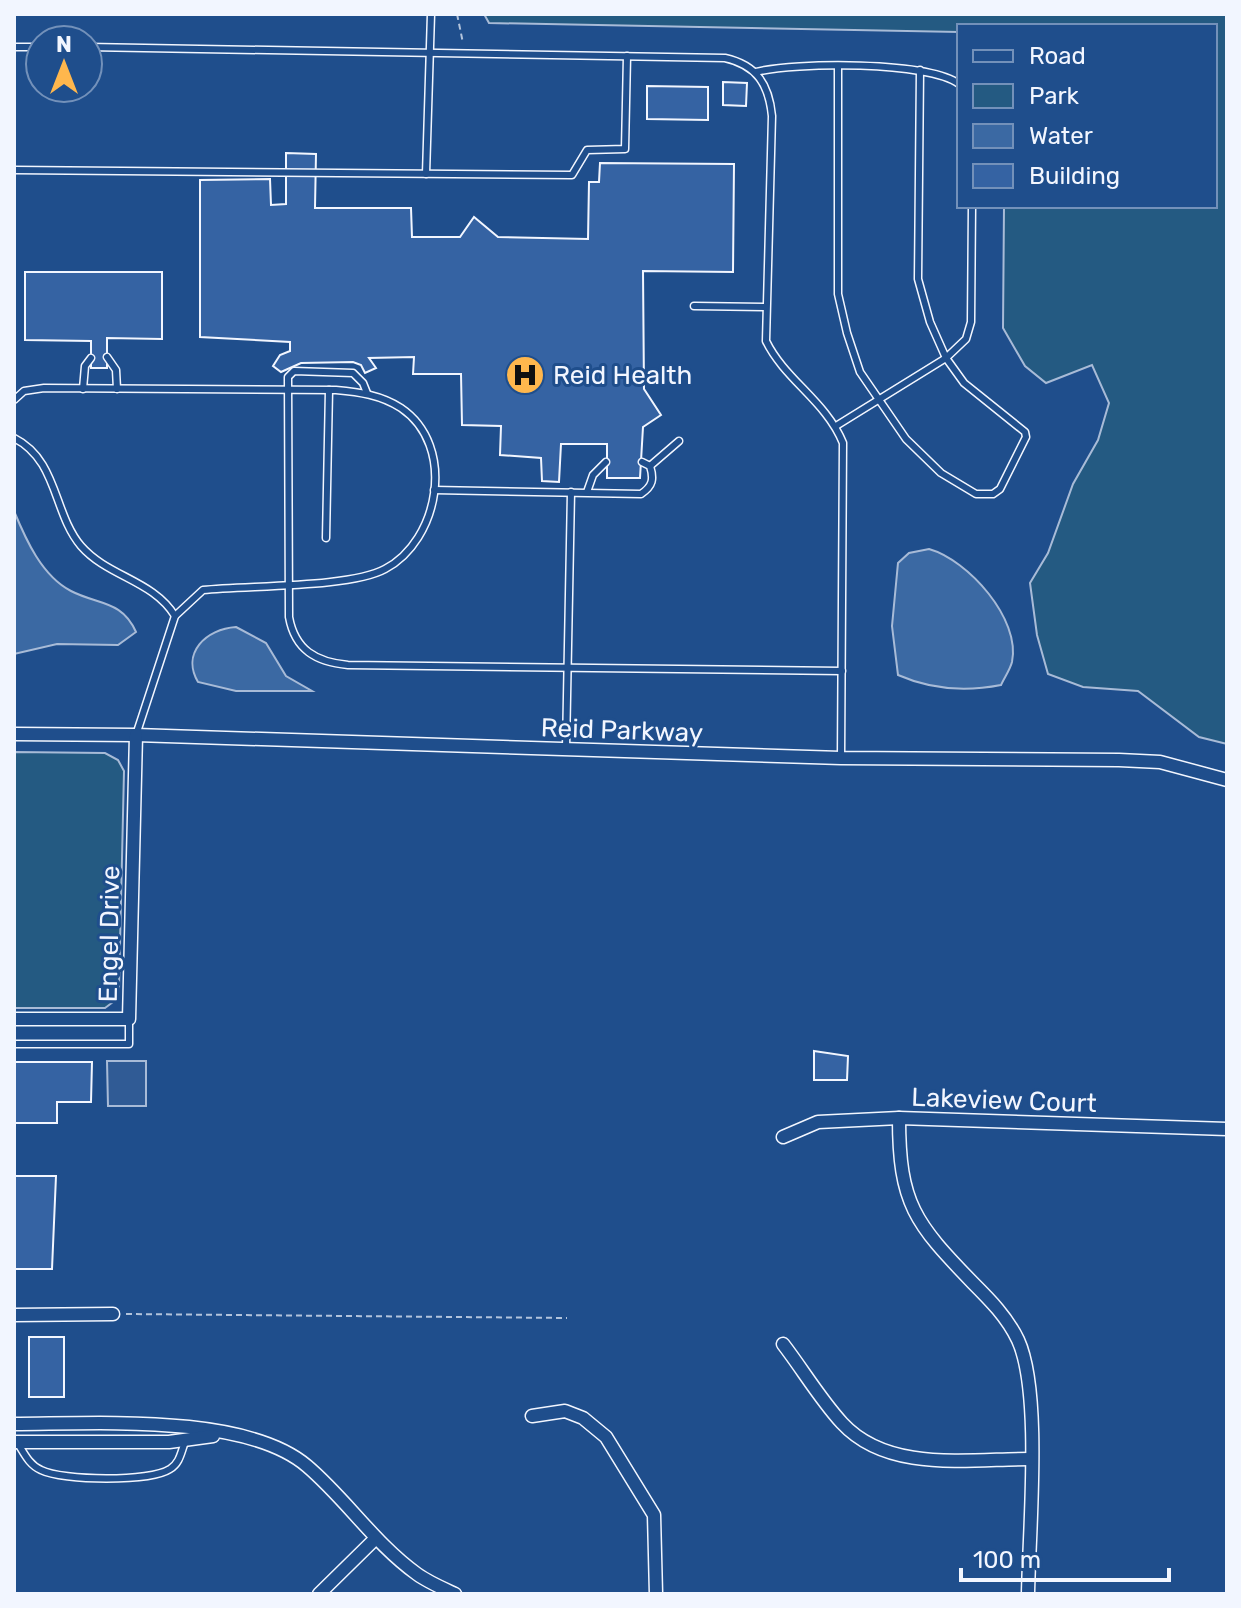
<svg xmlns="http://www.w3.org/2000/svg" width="1241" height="1608" viewBox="0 0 1241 1608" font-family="Rubik,sans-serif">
	<rect width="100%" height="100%" fill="#1f4e8c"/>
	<g fill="#245a82" stroke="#a8bbd7" stroke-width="2">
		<polygon points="484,14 1227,14 1227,744 1199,737 1138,691 1083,687 1048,674 1037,635 1030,583 1048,553 1073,484 1098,440 1109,403 1092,365 1046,383 1025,366 1003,328 1004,206 1215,206 1215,26 959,26 959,32 489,23"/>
		<polygon points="14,752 105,753 118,760 124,771 119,989 117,999 105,1008 14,1008"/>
	</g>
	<polygon fill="#305b95" stroke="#a8bbd7" stroke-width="2" points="107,1061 146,1061 146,1106 108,1106"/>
	<g fill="#3b69a3" stroke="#a8bbd7" stroke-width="2">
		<path d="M14 511C26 540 42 576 71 591 98 605 122 600 136 632L118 645 57 644 14 654Z"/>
		<path d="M929 549C968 560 1021 619 1012 662 1010 670 1004 678 1001 685 965 692 932 690 898 675L892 626 898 563 909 553Z"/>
		<path d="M236 627 266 643 286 676 312 691H236L198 682C181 653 206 629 236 627Z"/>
	</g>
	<g fill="#3563a3" stroke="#f2f6ff" stroke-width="2">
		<polygon points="723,82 747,83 746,106 723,105"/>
		<polygon points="647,86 708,87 708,120 647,119"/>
		<polygon points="286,153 316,154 315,208 411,208 412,237 460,237 474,217 498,237 588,239 589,182 599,182 600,163 734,164 733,272 643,271 644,389 661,415 643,427 640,478 607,478 607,444 561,444 559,482 542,481 541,458 500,455 501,426 462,425 461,374 413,374 414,357 369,358 376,368 365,373 361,365 353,362 301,363 281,372 273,366 280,355 290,351 290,342 200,337 200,180 270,179 271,205 286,204"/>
		<polygon points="25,272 162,272 162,339 107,338 107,368 91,368 91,341 25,340"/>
		<polygon points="814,1051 848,1056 847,1080 814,1080"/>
		<polygon points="14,1062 92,1062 91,1102 57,1102 57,1123 14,1123"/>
		<polygon points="14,1145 14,1176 56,1176 52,1269 14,1269"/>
		<rect x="29" y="1337" width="35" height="60"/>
	</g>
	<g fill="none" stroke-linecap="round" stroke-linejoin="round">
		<defs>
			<g id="lane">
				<polyline points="14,47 40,47"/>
				<path d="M88 47 725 58C757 65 769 85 772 116L766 341C785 380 826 401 843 443L841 758"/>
				<polyline points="838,67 838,294 847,333 860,372 906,439 941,473 976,494 993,494 1000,489 1026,437 1025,432 964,383 946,358 930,322 918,279 920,70"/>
				<path d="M756 72C794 62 929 61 959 84"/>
				<polyline points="14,170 572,175 587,150 625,149 627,56"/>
				<polyline points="426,174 431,14"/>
				<polyline points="694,306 766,307"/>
				<polyline points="107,357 116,370 117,389"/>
				<polyline points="83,389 85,366 91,358"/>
				<path d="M367 393 363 383 353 373 294 371 288 377 289 617C295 650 316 662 348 665L842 671"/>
				<path d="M14 400 24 391 44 388 336 390C359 392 381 395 401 408 457 446 439 541 385 569 350 588 248 585 203 590L175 616 136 735"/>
				<polyline points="836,426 946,358 966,339 971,322 972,206"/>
				<path d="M14 438C58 460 53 513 81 546 108 577 153 580 175 616"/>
				<polyline points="650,466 679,441"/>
				<path d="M434 490 641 494C653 486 654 479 650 466L642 462"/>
				<polyline points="587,492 593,475 606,462"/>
				<polyline points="326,538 329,390"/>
				<polyline points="566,748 571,492"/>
				<polyline points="14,1044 129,1044 129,1019"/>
				<path d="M17 1442C24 1453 29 1465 41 1470 63 1481 150 1482 170 1469 180 1463 181 1452 185 1442"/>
			</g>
			<g id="street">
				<polyline points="14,734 136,735 841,758 1119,760 1160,762 1227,780"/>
				<polyline points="14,1019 129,1019 136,735"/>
				<path d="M899 1118C899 1204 915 1223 973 1283 990 1300 1007 1317 1018 1340 1042 1392 1029 1531 1028 1594"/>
				<polyline points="783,1137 818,1122 899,1118 1227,1129"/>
				<polyline points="14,1315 113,1314"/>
				<path d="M783 1344C803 1370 820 1399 842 1423 888 1473 969 1459 1030 1459"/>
				<polyline points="532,1416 565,1411 583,1418 606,1437 654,1515 656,1594"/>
				<path d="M14 1424C92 1424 245 1413 307 1466 346 1499 375 1544 417 1574 428 1582 442 1588 455 1594"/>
				<polyline points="14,1442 169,1442 213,1436"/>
				<polyline points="319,1594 376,1538"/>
			</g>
		</defs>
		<use href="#lane" stroke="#f2f6ff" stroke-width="9"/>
		<use href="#street" stroke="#f2f6ff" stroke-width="15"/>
		<g stroke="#b3c4dc" stroke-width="2" stroke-dasharray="6 4" stroke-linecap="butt">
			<polyline points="457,14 463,43"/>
			<polyline points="126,1314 567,1318"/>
		</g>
		<use href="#lane" stroke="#1f4e8c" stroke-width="6"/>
		<use href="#street" stroke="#1f4e8c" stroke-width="12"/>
	</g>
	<defs>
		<symbol id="hospital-disc" viewBox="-11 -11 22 22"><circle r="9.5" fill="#ffb74d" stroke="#1f4e8c"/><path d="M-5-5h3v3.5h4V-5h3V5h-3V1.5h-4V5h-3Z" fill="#111"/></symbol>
	</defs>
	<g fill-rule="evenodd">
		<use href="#hospital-disc" x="503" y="353" width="44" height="44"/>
	</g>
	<g text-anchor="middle" stroke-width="6" stroke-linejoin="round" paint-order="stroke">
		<g font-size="26" fill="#f2f6ff" stroke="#1f4e8c" text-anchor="start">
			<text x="553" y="384">Reid Health</text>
		</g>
		<g font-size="26" fill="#f2f6ff" stroke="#1f4e8c">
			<text transform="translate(622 730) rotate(2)" y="9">Reid Parkway</text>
			<text transform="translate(109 934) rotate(-89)" y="9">Engel Drive</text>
			<text transform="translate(1004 1100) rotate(2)" y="9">Lakeview Court</text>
		</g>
	</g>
	<rect width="1241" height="1608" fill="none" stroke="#f2f6ff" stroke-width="32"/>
	<rect x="957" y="24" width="260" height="184" fill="#1f4e8c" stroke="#7391ba" stroke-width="2"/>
	<rect x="973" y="50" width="40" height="12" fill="#1f4e8c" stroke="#7391ba" stroke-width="2"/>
	<text x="1029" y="64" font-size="24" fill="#f2f6ff">Road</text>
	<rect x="973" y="84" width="40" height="24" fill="#245a82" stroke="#7391ba" stroke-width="2"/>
	<text x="1029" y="104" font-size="24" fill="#f2f6ff">Park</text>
	<rect x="973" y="124" width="40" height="24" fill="#3b69a3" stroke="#7391ba" stroke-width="2"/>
	<text x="1029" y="144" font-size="24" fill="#f2f6ff">Water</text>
	<rect x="973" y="164" width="40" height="24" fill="#3563a3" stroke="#7391ba" stroke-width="2"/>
	<text x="1029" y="184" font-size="24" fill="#f2f6ff">Building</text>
	<g transform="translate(64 64)"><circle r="38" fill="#1f4e8c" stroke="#7391ba" stroke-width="2"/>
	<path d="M0-6L14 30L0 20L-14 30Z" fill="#ffb74d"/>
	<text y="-12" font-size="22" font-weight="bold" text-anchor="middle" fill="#f2f6ff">N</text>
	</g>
	<path d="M961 1568v12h208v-12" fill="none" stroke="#f2f6ff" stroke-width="4"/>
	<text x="973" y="1568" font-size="24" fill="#f2f6ff" stroke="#1f4e8c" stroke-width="6" paint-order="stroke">100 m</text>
</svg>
